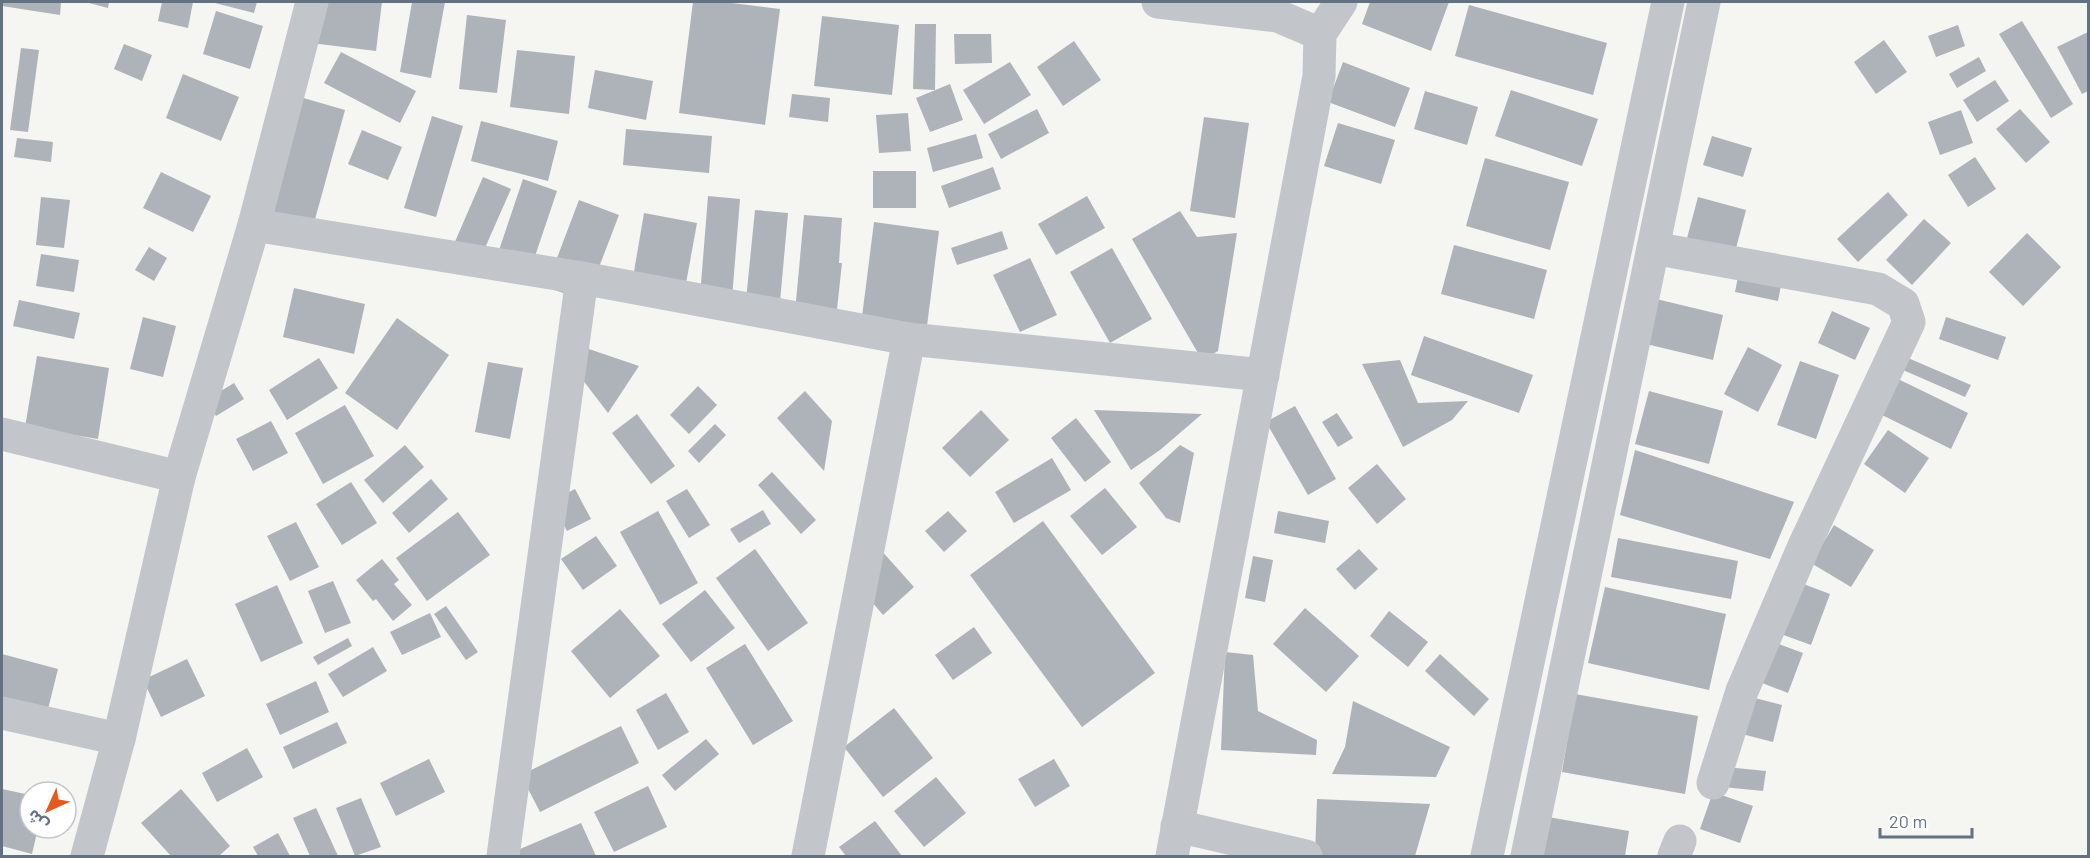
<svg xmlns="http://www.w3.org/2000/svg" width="2090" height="858" viewBox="0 0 2090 858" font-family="Barlow,'Noto Sans Arabic',sans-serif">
	<rect width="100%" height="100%" fill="#f5f5f1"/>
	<g fill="#adb3b9">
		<polygon points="2,2 61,2 60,15 2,6"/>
		<polygon points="85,2 109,2 108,8"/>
		<polygon points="162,2 193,2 188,28 158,21"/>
		<polygon points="211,2 257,2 254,13"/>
		<polygon points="316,2 382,2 376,51 311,43"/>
		<polygon points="412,2 445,2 431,78 400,72"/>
		<polygon points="693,2 724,2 780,9 765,125 679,113"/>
		<polygon points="1370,2 1449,2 1431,51 1362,24"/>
		<polygon points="1469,5 1607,43 1593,95 1455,56"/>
		<polygon points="216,11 263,26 250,69 203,54"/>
		<polygon points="467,15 506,20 497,93 459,89"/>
		<polygon points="822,16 899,25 892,95 814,86"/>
		<polygon points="2022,21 2073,104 2051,118 1999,34"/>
		<polygon points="915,24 936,24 935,90 913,89"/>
		<polygon points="1958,25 1965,46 1936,57 1928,36"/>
		<polygon points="2088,32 2088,91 2082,94 2057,47"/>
		<polygon points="954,34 991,34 992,63 955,64"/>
		<polygon points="1884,40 1907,72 1876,94 1854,62"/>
		<polygon points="1074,41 1101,80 1063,106 1037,67"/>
		<polygon points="124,44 152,55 142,81 114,69"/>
		<polygon points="21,48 39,50 28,132 10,130"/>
		<polygon points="517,50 575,56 569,114 510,107"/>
		<polygon points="341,52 416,91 400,123 324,83"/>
		<polygon points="1979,57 1986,71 1957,88 1949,74"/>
		<polygon points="1010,62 1031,95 984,124 963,90"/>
		<polygon points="1343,62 1410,88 1395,127 1328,102"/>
		<polygon points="595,70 653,81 646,120 588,108"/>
		<polygon points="183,74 239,97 221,141 166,118"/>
		<polygon points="1995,80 2009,101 1977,122 1963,100"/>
		<polygon points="950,84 963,120 930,132 916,98"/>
		<polygon points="1511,90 1598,119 1582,166 1495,136"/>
		<polygon points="1425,91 1478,107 1467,145 1414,129"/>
		<polygon points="792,94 830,98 828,122 789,117"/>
		<polygon points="300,97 345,110 311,234 266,222"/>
		<polygon points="1037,109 1049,133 1001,159 988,134"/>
		<polygon points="2020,109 2050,142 2026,163 1996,129"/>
		<polygon points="1961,110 1973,143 1940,155 1928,122"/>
		<polygon points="908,113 911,151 879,153 876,115"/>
		<polygon points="432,116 463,126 436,217 404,208"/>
		<polygon points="1204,117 1249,123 1235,218 1190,211"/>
		<polygon points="481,121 558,141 548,181 471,161"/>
		<polygon points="1338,123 1395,140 1381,184 1324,166"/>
		<polygon points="626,129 712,136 709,173 623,165"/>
		<polygon points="362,130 402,147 388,180 348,164"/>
		<polygon points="976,134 983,158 933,172 927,148"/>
		<polygon points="1712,136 1752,148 1743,177 1703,165"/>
		<polygon points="17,138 53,142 51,162 14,157"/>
		<polygon points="1975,157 1996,189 1968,207 1948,175"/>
		<polygon points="1485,158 1569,182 1550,250 1466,226"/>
		<polygon points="993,167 1001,189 949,208 941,186"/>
		<rect x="873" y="171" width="43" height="37"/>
		<polygon points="161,172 211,196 193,232 143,208"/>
		<polygon points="483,177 511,189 481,257 454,244"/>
		<polygon points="523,179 557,191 526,283 492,271"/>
		<polygon points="1888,192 1908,215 1858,262 1837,239"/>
		<polygon points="708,196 740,199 731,311 699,309"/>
		<polygon points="1087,196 1105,228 1056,255 1038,224"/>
		<polygon points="41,197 70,200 64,248 36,245"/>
		<polygon points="1698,197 1746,210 1734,256 1686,242"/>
		<polygon points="579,200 619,215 586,301 546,287"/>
		<polygon points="755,210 788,213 778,324 744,320"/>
		<polygon points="1180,211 1197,237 1237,233 1218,351 1202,360 1132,239"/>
		<polygon points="644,213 697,223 682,305 630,295"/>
		<polygon points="804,215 842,218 839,263 842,263 835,328 794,323"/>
		<polygon points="1924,219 1951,243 1912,285 1886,260"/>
		<polygon points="874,222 939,231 926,334 861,325"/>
		<polygon points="1002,231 1008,249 957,265 951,248"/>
		<polygon points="2027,233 2061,267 2023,306 1989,272"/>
		<polygon points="1454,245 1547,270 1534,319 1441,294"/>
		<polygon points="149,247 167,258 154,281 135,270"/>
		<polygon points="1112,248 1152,319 1110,343 1070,272"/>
		<polygon points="1743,252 1786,260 1778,301 1735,292"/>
		<polygon points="41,254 79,260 74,292 36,286"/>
		<polygon points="1030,258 1057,315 1020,332 993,275"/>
		<polygon points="294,288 365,304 354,354 283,337"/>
		<polygon points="1652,298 1723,315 1713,360 1642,343"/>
		<polygon points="19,300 80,313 74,339 13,326"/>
		<polygon points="1832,311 1870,328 1855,360 1818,343"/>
		<polygon points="143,317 176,326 163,377 130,369"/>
		<polygon points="1946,317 2006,337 1998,360 1939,339"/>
		<polygon points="397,318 449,355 397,430 345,393"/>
		<polygon points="1424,336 1533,375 1519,413 1411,375"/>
		<polygon points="1748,347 1782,365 1758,412 1724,394"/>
		<polygon points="586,348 639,366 608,413 566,358"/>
		<polygon points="1901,355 1971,385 1965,397 1896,367"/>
		<polygon points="37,356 109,368 98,439 25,427"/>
		<polygon points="319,358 338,388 287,420 269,390"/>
		<polygon points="1400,360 1418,403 1468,401 1452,420 1403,447 1362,364"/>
		<polygon points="1800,361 1839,375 1816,439 1777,425"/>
		<polygon points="488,362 523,368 510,439 475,432"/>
		<polygon points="1898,379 1968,413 1951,449 1880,414"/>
		<polygon points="234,383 244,399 216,416 206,400"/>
		<polygon points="698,386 717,405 689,434 670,415"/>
		<polygon points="805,391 832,421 824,471 777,418"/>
		<polygon points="1649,391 1723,411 1709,464 1635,444"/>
		<polygon points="345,405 374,456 323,484 295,433"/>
		<polygon points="1295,406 1336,479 1308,495 1266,422"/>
		<polygon points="981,410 1009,440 970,477 942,448"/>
		<polygon points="1094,410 1202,414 1160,450 1131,470"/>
		<polygon points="1337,413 1353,438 1338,447 1322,422"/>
		<polygon points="637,414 675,466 651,484 612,433"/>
		<polygon points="1076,418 1111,462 1085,482 1051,438"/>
		<polygon points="271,421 288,453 253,471 236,439"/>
		<polygon points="715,424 726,435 699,463 688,451"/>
		<polygon points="1888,430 1929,458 1905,493 1864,464"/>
		<polygon points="405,445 424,467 383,503 364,480"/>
		<polygon points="1180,445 1194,453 1180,523 1166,518 1139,483"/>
		<polygon points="1635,450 1794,502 1770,559 1620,515"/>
		<polygon points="1052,458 1071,490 1014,523 995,492"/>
		<polygon points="1377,464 1406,499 1377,524 1348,488"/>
		<polygon points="772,472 816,520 801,534 758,485"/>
		<polygon points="431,479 448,499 409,533 392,513"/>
		<polygon points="351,482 377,523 342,545 316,504"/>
		<polygon points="1105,488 1137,527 1102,555 1070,516"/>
		<polygon points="575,489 591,519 567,531 552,501"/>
		<polygon points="687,489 710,525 689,538 666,501"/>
		<polygon points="763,510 771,524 739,543 730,529"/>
		<polygon points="658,511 698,583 660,605 620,532"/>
		<polygon points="948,511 967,531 944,552 925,531"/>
		<polygon points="1278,511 1329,521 1325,543 1274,533"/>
		<polygon points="458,512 490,555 427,601 396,558"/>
		<polygon points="1043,521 1155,673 1082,727 970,575"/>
		<polygon points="296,522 319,567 290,581 267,536"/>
		<polygon points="1834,525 1874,550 1851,587 1811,563"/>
		<polygon points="596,536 617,566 583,590 561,559"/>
		<polygon points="1618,538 1738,561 1731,599 1611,577"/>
		<polygon points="755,549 808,623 768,651 716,578"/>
		<polygon points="880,549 914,587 883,615 850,576"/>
		<polygon points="1359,549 1378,569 1355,590 1336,569"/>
		<polygon points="1253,556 1273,560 1265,602 1245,598"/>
		<polygon points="382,559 399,580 394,584 412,605 393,621 376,599 373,601 356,580"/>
		<polygon points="333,581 351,623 325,633 308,591"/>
		<polygon points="1798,582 1830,594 1811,645 1778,633"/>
		<polygon points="277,585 303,643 261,662 235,604"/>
		<polygon points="1605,587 1726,614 1709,690 1588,663"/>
		<polygon points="705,590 735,628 691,662 662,624"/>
		<polygon points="446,606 478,652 466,660 434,614"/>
		<polygon points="1305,608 1359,656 1326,692 1273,644"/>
		<polygon points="620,609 660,656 610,698 571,651"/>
		<polygon points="1389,611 1428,642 1408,667 1370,636"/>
		<polygon points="430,613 441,637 402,655 390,632"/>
		<polygon points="974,627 992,653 953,680 935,655"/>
		<polygon points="348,638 352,646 318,665 313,657"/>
		<polygon points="1768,640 1803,653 1788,693 1752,679"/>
		<polygon points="745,644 793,721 753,745 706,668"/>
		<polygon points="373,647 387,671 343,697 328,674"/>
		<polygon points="1225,652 1253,655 1258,711 1317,740 1316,755 1221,750"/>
		<polygon points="2,654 58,669 44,725 2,714"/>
		<polygon points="1440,654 1489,699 1474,716 1425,671"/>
		<polygon points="187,659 205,696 161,717 143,680"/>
		<polygon points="316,681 329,712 280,735 266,704"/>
		<polygon points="666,693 689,732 658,750 636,710"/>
		<polygon points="1575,694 1698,716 1685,794 1562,772"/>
		<polygon points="1747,696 1782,705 1773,742 1738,733"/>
		<polygon points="1353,701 1450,747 1436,777 1332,774 1345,747"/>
		<polygon points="894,708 933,758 883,797 844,747"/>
		<polygon points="337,722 347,743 293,769 283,747"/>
		<polygon points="621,726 639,763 540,812 521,775"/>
		<polygon points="706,739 719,754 675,791 662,775"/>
		<polygon points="247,748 263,777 217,802 202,773"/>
		<polygon points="429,759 445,792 396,816 380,783"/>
		<polygon points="1054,759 1070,786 1035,807 1018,779"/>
		<polygon points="1726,767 1766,771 1763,791 1723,787"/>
		<polygon points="936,777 966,813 924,847 894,811"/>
		<polygon points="648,786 667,827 614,852 594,812"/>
		<polygon points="2,789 30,795 30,828 38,828 32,854 2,846"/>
		<polygon points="181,789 230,846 219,856 171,856 141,823"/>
		<polygon points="1713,792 1753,806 1740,843 1700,829"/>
		<polygon points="361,798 381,847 355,856 336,808"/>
		<polygon points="1317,799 1430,804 1415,856 1315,856"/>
		<polygon points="316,808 338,856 310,856 293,818"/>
		<polygon points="1548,817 1629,831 1625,856 1542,856"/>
		<polygon points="875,821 902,856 846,856 839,847"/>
		<polygon points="581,823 596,856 514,856 513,852"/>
		<polygon points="278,833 290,856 258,856 253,847"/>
	</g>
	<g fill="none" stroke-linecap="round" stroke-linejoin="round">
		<g stroke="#c2c5c9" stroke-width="33">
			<polyline points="1158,2 1278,16 1320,34"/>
			<polyline points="254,225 582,278 909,339 1263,375"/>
			<polyline points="1653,248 1878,289 1903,304 1909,322 1804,546 1742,691 1713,783"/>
			<polyline points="2,434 179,477"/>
			<polyline points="2,713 119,739"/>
			<polyline points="1177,826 1306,856"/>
			<polyline points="87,856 119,739 179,477 254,225 312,2"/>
			<polyline points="503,856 582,278"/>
			<polyline points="808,856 909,339"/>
			<polyline points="1172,856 1319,76 1320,34 1341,2"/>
			<polyline points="1487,856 1668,2"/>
			<polyline points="1527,856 1704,2"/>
			<polyline points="1674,856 1680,841"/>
		</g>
	</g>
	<rect width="2090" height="858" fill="none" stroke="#637283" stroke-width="6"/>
	<g transform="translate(48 810) rotate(225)"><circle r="28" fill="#ffffff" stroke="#c1c7cd" stroke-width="1.5"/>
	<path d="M0-4.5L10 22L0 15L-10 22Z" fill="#e75a1f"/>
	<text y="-9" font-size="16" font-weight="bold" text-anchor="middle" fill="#637283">ش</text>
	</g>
	<path d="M1880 828v9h92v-9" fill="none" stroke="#637283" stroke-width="3"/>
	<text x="1889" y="828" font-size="18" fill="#637283" stroke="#ffffff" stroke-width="4.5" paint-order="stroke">20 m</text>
</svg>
